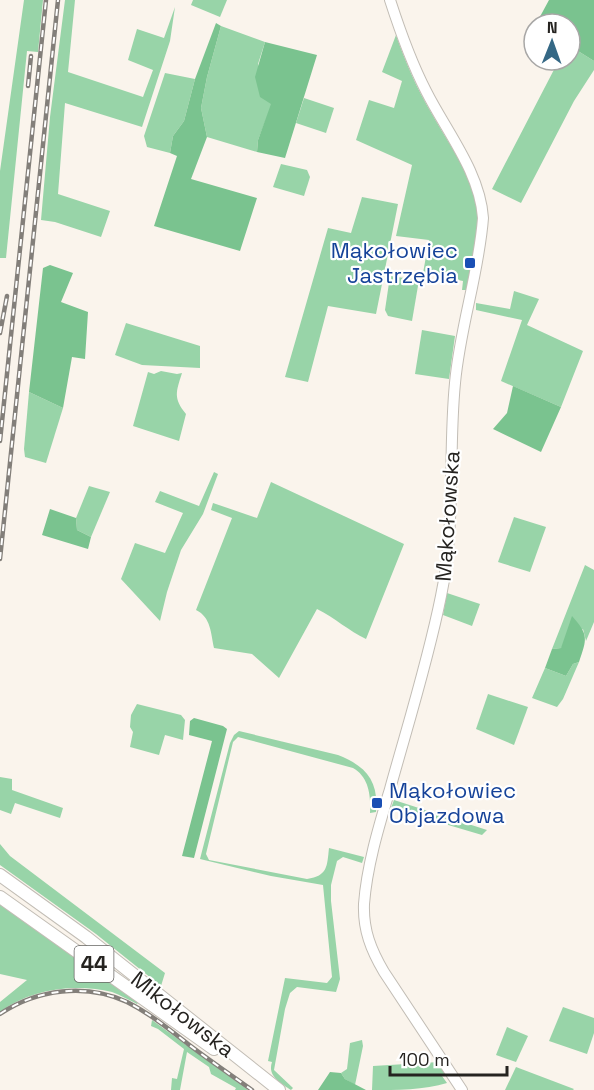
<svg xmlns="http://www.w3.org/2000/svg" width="594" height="1090" viewBox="0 0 594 1090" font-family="'Space Grotesk',sans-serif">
	<rect width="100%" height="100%" fill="#faf4ec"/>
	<g fill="#98d4a8">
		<polygon points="24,0 43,0 38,52 27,51 6,258 0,258 0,171"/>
		<polygon points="65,0 75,0 68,72 143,97 153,70 128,60 137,29 164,38 175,7 170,41 142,127 65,103 58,194 110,211 101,237 55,222 41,220 50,117"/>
		<polygon points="193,0 227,0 220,17 191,5"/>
		<polygon points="221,26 265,42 258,64 272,104 258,140 257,152 207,137 201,108 207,77"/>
		<path d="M396 35C406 63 417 89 432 114 450 146 474 177 478 213 479 228 475 244 473 259H469L467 268 471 269 467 290H462L463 281 423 273 429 240 396 236 412 165 356 140 369 100 394 108 402 81 382 72Z"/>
		<polygon points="570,46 594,61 594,70 574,101 521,203 492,189 559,60 570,60"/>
		<polygon points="165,73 195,79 184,121 173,136 170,153 147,147 144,136"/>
		<polygon points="304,98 334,108 326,133 296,123"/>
		<polygon points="281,164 307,170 310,177 304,196 273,187"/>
		<polygon points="362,197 398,204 376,314 328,306 308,382 285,377 328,228 351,233"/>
		<polygon points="390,276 419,280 412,321 388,316 385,310"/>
		<polygon points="514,291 539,299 527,325 583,351 561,407 501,381 522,320 476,310 476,303 510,309"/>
		<polygon points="126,323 200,346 200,368 142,365 115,355"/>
		<polygon points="422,330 455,336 449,379 415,374"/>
		<path d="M161 371 177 374 182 373C176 392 173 398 186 414L179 441 133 426 148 372 154 374Z"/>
		<polygon points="29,392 63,408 46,463 25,457 24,449"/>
		<polygon points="214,472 218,474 203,514 181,550 167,592 160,621 121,579 135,543 165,553 183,513 155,502 160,491 199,506"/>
		<path d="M271 482 404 544 366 639C349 631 335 618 317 609L279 678 252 654 214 648C211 634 211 617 196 610L232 518 211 510 213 503 257 518Z"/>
		<polygon points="89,486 110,492 91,537 77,530 76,518"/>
		<polygon points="514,517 546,527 530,572 498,562"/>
		<polygon points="585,565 594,570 594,622 586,641 583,629 561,648 552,649"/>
		<polygon points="447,593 480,604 472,626 443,615"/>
		<polygon points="579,662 563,699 557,707 532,698 545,668 566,676 573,664"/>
		<polygon points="488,694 528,707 514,745 476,729"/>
		<polygon points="137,704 181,715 185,720 183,740 165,735 159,755 130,747 133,732 130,727 131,715"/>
		<path d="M239 731 338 755C366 766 379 781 376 812L370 813C371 796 369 777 353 768L238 737 233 742 206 854 209 860 307 879C328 876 327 866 329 848L364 857 362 863 343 857 337 861 331 885V901L340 979 336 992 297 987 290 993 285 1009 274 1070 293 1088 291 1090C281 1083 267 1076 272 1062L268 1061 285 978 327 983 332 977 323 885 271 876 200 859 230 743 234 735Z"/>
		<polygon points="0,777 12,779 12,790 63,808 60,818 15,803 11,814 0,810"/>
		<polygon points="394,800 487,830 482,835 391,808"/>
		<polygon points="0,844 10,856 165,973 161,986 96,934 0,865"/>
		<path d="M0 903 139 1002 137 1004C129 1000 120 995 112 992 75 983 30 989 0 1012V1002L27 980 0 974Z"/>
		<polygon points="563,1007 594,1018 594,1033 587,1054 549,1041"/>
		<polygon points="152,1020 248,1090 235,1090 236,1088 211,1074 209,1067 187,1052 180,1090 171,1090 172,1078 177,1079 184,1049 158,1029 151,1026"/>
		<polygon points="507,1027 528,1036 516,1062 496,1055"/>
		<polygon points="362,1040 363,1046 355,1085 345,1079 341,1073 347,1069 350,1043"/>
		<path d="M439 1062 446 1073 442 1076 447 1083C425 1090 396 1090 372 1090L373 1066Z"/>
		<polygon points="516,1067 574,1089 573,1090 505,1090"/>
	</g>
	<g fill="#7ac38f">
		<polygon points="549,0 594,0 594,61 570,46 570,24 536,24"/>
		<polygon points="216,23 221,26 207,77 201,108 207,137 191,179 257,198 240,251 154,226 177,156 170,153 173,136 184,121 195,79"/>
		<polygon points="265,42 317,55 285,158 257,152 258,140 271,104 260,97 255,77"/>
		<polygon points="50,265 73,273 61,302 88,312 85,359 72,357 63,408 29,392 43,268"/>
		<polygon points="513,386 561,407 541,452 493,429 507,413"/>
		<polygon points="50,509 76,518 77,530 91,537 88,549 42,535"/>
		<path d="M572 616C589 635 587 639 579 662L573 664 566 676 545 668 552 649 561 648Z"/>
		<polygon points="194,718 223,726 227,729 194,858 182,856 212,741 189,735 190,721"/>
		<polygon points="330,1072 341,1073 345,1079 366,1090 318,1090"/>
	</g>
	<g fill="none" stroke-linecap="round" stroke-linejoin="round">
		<defs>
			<path id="tertiary" d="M390 0C400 31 411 62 426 91 446 131 480 172 483 218 479 273 460 327 455 383 448 454 456 526 441 596 428 661 408 724 390 789 379 826 367 865 364 904 363 930 371 950 384 972L462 1090"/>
			<g id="primary">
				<polyline points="0,875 86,937 279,1090"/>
				<polyline points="0,897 214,1049"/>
			</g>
		</defs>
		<use href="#tertiary" stroke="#c2bdb5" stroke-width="12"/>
		<use href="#primary" stroke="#c2bdb5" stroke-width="14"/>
		<use href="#tertiary" stroke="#fff" stroke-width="10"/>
		<use href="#primary" stroke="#fff" stroke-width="12"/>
		<defs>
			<g id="rail">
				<polyline points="28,86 31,56"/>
				<polyline points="0,333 7,296"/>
				<polyline points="0,441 46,0"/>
				<polyline points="0,559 58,0"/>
				<path d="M0 1014C37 989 86 983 127 1002 149 1013 169 1029 188 1044 209 1060 231 1075 252 1090"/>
			</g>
		</defs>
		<use href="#rail" stroke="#837f7a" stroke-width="4.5"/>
		<use href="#rail" stroke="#fff" stroke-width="2" stroke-dasharray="7" stroke-linecap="butt"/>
	</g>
	<g fill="#1a4fb4" stroke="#fff" stroke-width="2">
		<rect x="464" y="257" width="12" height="12" rx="3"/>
		<rect x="371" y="797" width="12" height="12" rx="3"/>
	</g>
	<g text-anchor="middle" stroke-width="4.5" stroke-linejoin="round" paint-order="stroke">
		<rect fill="#fff" stroke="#666563" stroke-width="1.5" x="74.5" y="946" width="39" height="36" rx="4.5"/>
		<g font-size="21" font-weight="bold" fill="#252320">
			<text x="94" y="971">44</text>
		</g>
		<g font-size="22" fill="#164399" stroke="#fff" text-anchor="end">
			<text x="458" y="258">Mąkołowiec<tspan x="458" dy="25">Jastrzębia</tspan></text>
			<text x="389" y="798" text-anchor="start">Mąkołowiec<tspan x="389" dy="25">Objazdowa</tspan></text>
		</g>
		<g font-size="22" fill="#252320" stroke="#fff">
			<text transform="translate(447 516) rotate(-86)" y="8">Mąkołowska</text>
			<text transform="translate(183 1014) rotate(38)" y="8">Mikołowska</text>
		</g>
	</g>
	<g transform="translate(552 42) rotate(1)"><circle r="28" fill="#ffffff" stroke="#a8a7a6" stroke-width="1.5"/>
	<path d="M0-4.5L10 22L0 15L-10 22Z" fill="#356885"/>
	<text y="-9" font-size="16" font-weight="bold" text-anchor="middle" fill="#252320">N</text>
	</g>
	<path d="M390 1066v9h117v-9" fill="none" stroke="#252320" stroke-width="3"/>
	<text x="399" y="1066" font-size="18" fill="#252320" stroke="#ffffff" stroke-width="4.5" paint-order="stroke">100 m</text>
</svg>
